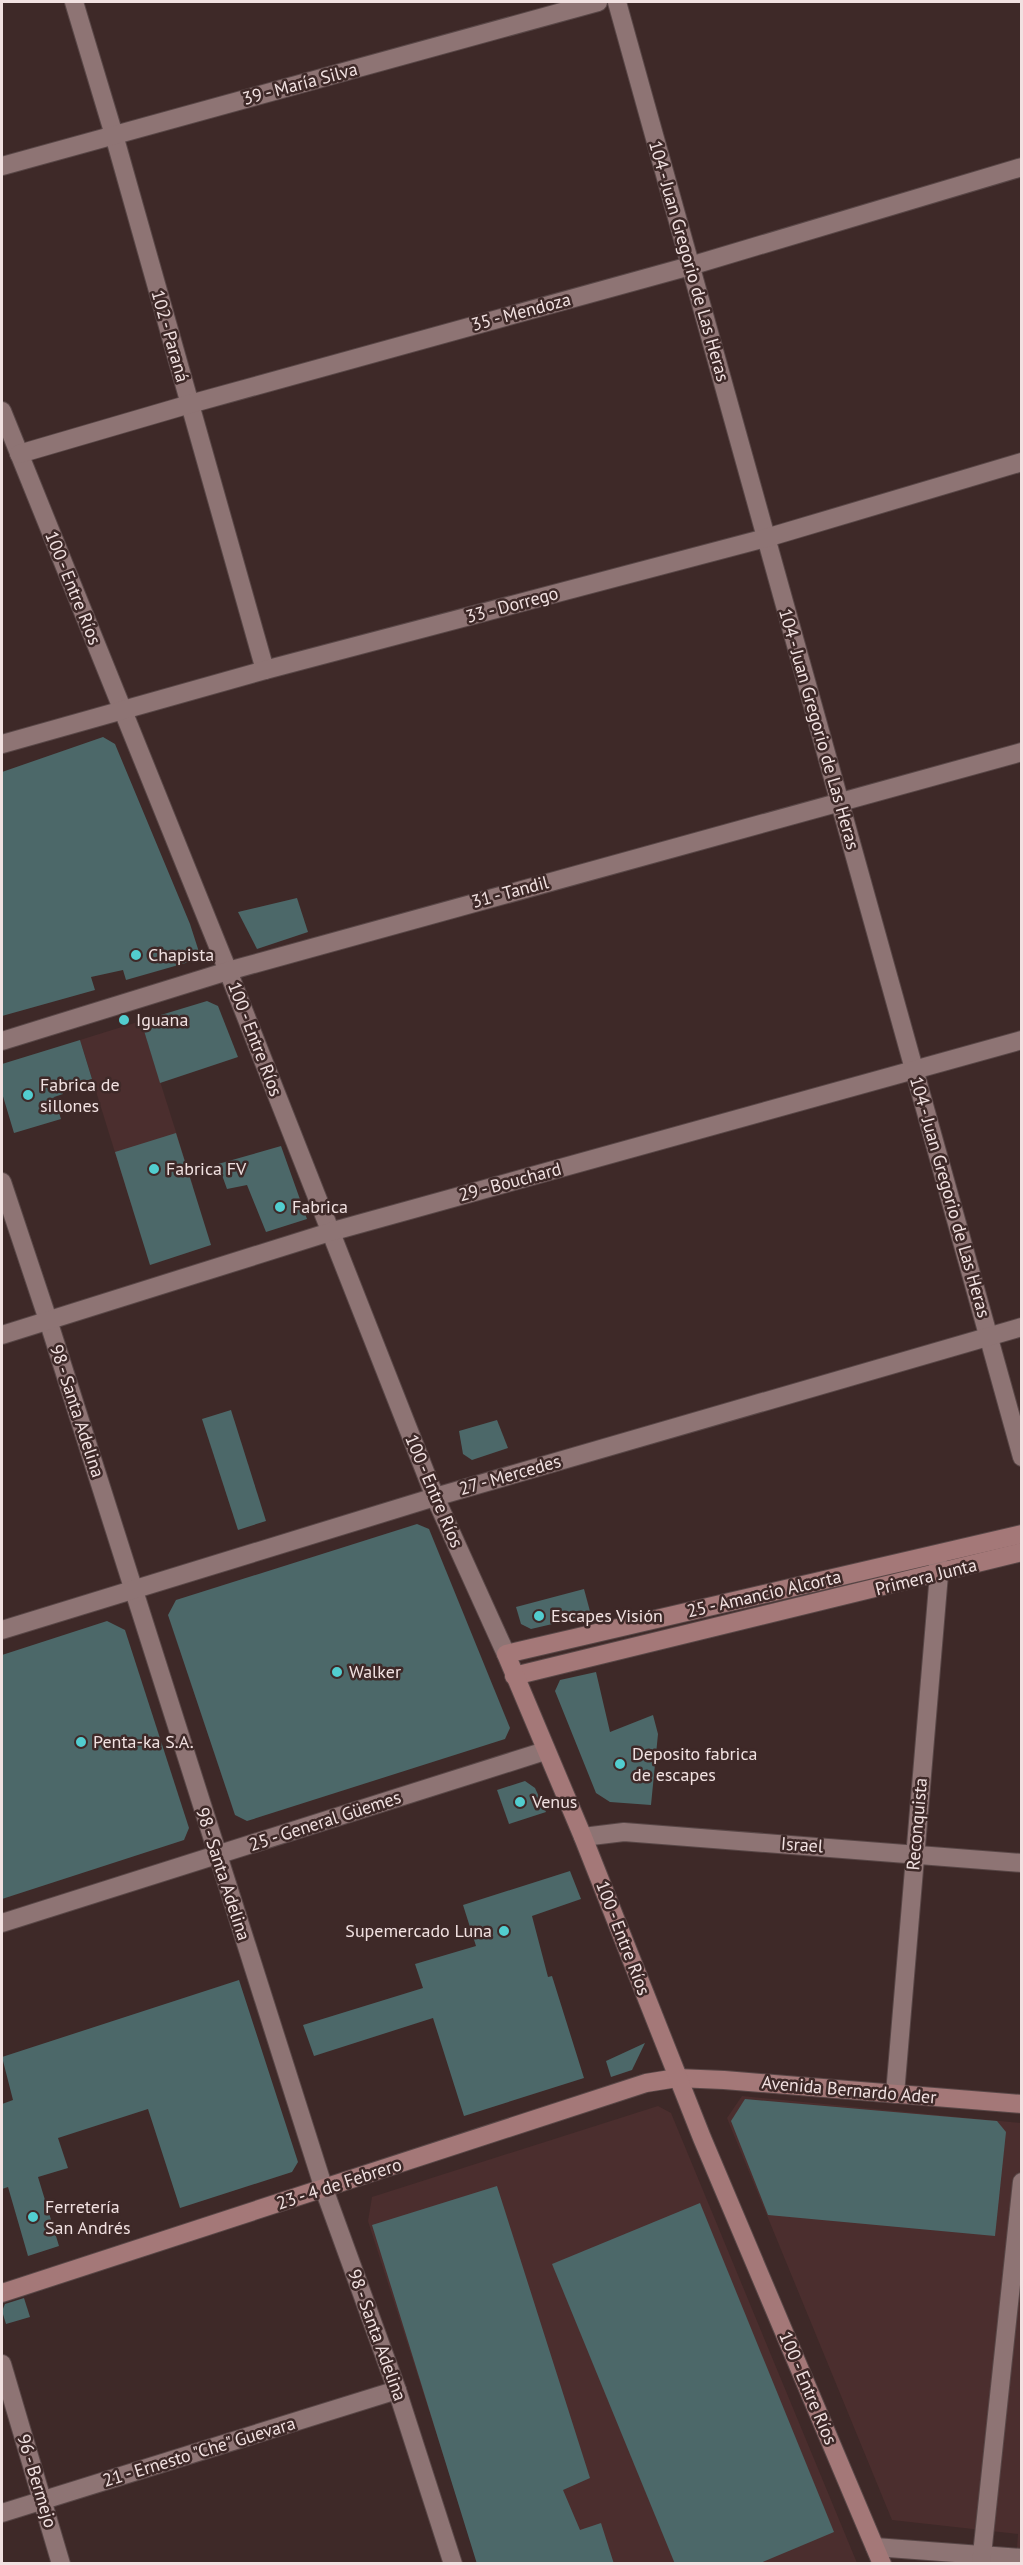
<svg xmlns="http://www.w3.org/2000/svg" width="1023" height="2565" viewBox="0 0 1023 2565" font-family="'PT Sans',sans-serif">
	<rect width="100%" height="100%" fill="#3e2928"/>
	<g fill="#4b2e2e">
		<polygon points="141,1021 193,1186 132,1207 80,1040"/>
		<polygon points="742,2096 1021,2123 1021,2563 1016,2563 1018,2534 892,2520 727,2118"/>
		<polygon points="658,2106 671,2113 857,2563 478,2563 368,2221 372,2197"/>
	</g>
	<g fill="#4c6869">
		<polygon points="103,737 115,744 190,924 199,952 196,960 126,980 123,970 91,977 95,990 2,1016 2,772"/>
		<polygon points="297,898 308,932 257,949 238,912"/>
		<polygon points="207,1001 218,1006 238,1057 160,1083 141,1021"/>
		<polygon points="80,1040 92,1079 61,1089 63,1094 54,1097 61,1119 14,1133 2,1093 2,1064"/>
		<polygon points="176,1133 211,1245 150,1265 115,1152"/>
		<polygon points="281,1146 307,1219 266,1232 247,1185 227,1189 218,1164"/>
		<polygon points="231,1410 266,1521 238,1530 202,1419"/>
		<polygon points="497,1420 508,1448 472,1460 463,1454 459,1431"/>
		<polygon points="417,1524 429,1529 510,1728 505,1739 247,1821 235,1815 168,1615 176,1600"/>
		<polygon points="584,1589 591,1615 531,1629 521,1624 516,1607"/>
		<polygon points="107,1621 125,1630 189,1828 184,1840 2,1899 2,1655"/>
		<polygon points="596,1672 610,1732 653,1715 658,1734 651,1805 610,1802 596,1793 555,1691 560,1680"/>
		<polygon points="525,1781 535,1788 546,1812 509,1824 497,1790"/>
		<polygon points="570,1871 581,1899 532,1916 548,1977 552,1976 584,2078 464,2116 433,2018 314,2056 303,2025 423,1988 415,1964 476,1946 463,1905"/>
		<polygon points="239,1980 298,2162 292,2172 180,2208 148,2109 58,2138 68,2168 38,2177 59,2246 28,2256 8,2187 2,2189 2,2104 13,2100 2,2057"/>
		<polygon points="645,2043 632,2070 611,2077 606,2061"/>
		<polygon points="745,2099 997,2121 1006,2132 995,2236 768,2215 731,2121"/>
		<polygon points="497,2186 590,2478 563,2490 580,2530 601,2523 614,2564 477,2564 372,2225"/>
		<polygon points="700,2203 834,2532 758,2564 675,2564 552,2264"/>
		<polygon points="24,2298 30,2317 6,2324 2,2311 5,2304"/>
	</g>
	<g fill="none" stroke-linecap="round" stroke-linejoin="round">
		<defs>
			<g id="street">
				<polyline points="74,2 114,135 265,670"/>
				<polyline points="617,2 1022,1457"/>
				<polyline points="2,166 598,2"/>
				<polyline points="2,411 228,971 435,1497 506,1654"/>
				<polyline points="19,454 190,404 690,266 1022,167"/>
				<polyline points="2,744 265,670 766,538 1022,462"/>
				<polyline points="2,1041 228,971 1022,752"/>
				<polyline points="2,1182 48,1320 324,2189 397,2390 453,2564"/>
				<polyline points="2,1335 330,1232 1022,1040"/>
				<polyline points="2,1630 435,1497 1022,1327"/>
				<polyline points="583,1837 624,1832 1022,1863"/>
				<polyline points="2,1923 545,1751"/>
				<polyline points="895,2094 939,1574 937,1558"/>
				<polyline points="2,2364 61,2564"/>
				<polyline points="2,2513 397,2390"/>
				<polyline points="875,2547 1022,2558"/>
				<polyline points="981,2564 1022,2182"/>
			</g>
			<g id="secondary">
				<polyline points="514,1676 1022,1552"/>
				<polyline points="2,2293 646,2083 677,2078 724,2080 1022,2104"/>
				<polyline points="882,2564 702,2138 583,1837 506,1654 1022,1534"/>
			</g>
		</defs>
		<use href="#street" stroke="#594747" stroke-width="20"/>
		<use href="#secondary" stroke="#594747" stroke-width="20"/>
		<use href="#street" stroke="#8e7474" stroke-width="18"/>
		<use href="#secondary" stroke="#a47878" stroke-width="18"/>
	</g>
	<g fill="#52cdcf" stroke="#3e2928" stroke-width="2">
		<circle cx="136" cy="955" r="6"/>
		<circle cx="124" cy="1020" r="6"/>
		<circle cx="28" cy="1095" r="6"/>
		<circle cx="154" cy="1169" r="6"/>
		<circle cx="280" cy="1207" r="6"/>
		<circle cx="539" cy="1616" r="6"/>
		<circle cx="337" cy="1672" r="6"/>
		<circle cx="81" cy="1742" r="6"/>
		<circle cx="620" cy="1764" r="6"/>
		<circle cx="520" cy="1802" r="6"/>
		<circle cx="504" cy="1931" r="6"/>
		<circle cx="33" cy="2217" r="6"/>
	</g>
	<g text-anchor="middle" stroke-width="5" stroke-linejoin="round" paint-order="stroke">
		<g font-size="18" fill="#f1e1e1" stroke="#3e2928">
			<text transform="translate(300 84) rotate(-15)" y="6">39 - María Silva</text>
			<text transform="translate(689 261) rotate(74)" y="6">104 - Juan Gregorio de Las Heras</text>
			<text transform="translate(521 312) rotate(-15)" y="6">35 - Mendoza</text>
			<text transform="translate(170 336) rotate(74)" y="6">102 - Paraná</text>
			<text transform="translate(73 588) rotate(68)" y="6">100 - Entre Ríos</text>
			<text transform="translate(512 605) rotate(-15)" y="6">33 - Dorrego</text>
			<text transform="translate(819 729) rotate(74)" y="6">104 - Juan Gregorio de Las Heras</text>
			<text transform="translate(510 892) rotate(-15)" y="6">31 - Tandil</text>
			<text transform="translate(255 1039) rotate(69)" y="6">100 - Entre Ríos</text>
			<text transform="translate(510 1182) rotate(-15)" y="6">29 - Bouchard</text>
			<text transform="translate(950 1197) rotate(74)" y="6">104 - Juan Gregorio de Las Heras</text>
			<text transform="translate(77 1411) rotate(72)" y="6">98 - Santa Adelina</text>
			<text transform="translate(510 1475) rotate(-16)" y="6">27 - Mercedes</text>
			<text transform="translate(434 1491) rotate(67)" y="6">100 - Entre Ríos</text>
			<text transform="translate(926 1577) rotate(-14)" y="6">Primera Junta</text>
			<text transform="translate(764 1594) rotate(-13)" y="6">25 - Amancio Alcorta</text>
			<text transform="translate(325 1821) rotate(-18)" y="6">25 - General Güemes</text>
			<text transform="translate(917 1824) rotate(-85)" y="6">Reconquista</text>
			<text transform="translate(802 1845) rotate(4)" y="6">Israel</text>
			<text transform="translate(223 1874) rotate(72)" y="6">98 - Santa Adelina</text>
			<text transform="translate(623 1938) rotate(69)" y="6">100 - Entre Ríos</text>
			<text transform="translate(849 2090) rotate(5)" y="6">Avenida Bernardo Ader</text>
			<text transform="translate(339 2184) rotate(-18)" y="6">23 - 4 de Febrero</text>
			<text transform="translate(377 2335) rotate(70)" y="6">98 - Santa Adelina</text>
			<text transform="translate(808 2388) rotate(67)" y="6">100 - Entre Ríos</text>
			<text transform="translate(199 2452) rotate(-17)" y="6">21 - Ernesto "Che" Guevara</text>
			<text transform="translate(37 2481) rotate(73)" y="6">96 - Bermejo</text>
		</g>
		<g font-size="18" fill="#f1e1e1" stroke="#3e2928" text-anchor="start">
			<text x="148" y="961">Chapista</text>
			<text x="136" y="1026">Iguana</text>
			<text x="40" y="1091">Fabrica de<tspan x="40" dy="21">sillones</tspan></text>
			<text x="166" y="1175">Fabrica FV</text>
			<text x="292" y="1213">Fabrica</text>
			<text x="551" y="1622">Escapes Visión</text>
			<text x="349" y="1678">Walker</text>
			<text x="93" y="1748">Penta-ka S.A.</text>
			<text x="632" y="1760">Deposito fabrica<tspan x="632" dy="21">de escapes</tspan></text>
			<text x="532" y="1808">Venus</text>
			<text x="492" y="1937" text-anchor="end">Supemercado Luna</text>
			<text x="45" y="2213">Ferretería<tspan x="45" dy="21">San Andrés</tspan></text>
		</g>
	</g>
	<rect width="1023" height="2565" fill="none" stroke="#f1e1e1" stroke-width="6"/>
</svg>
